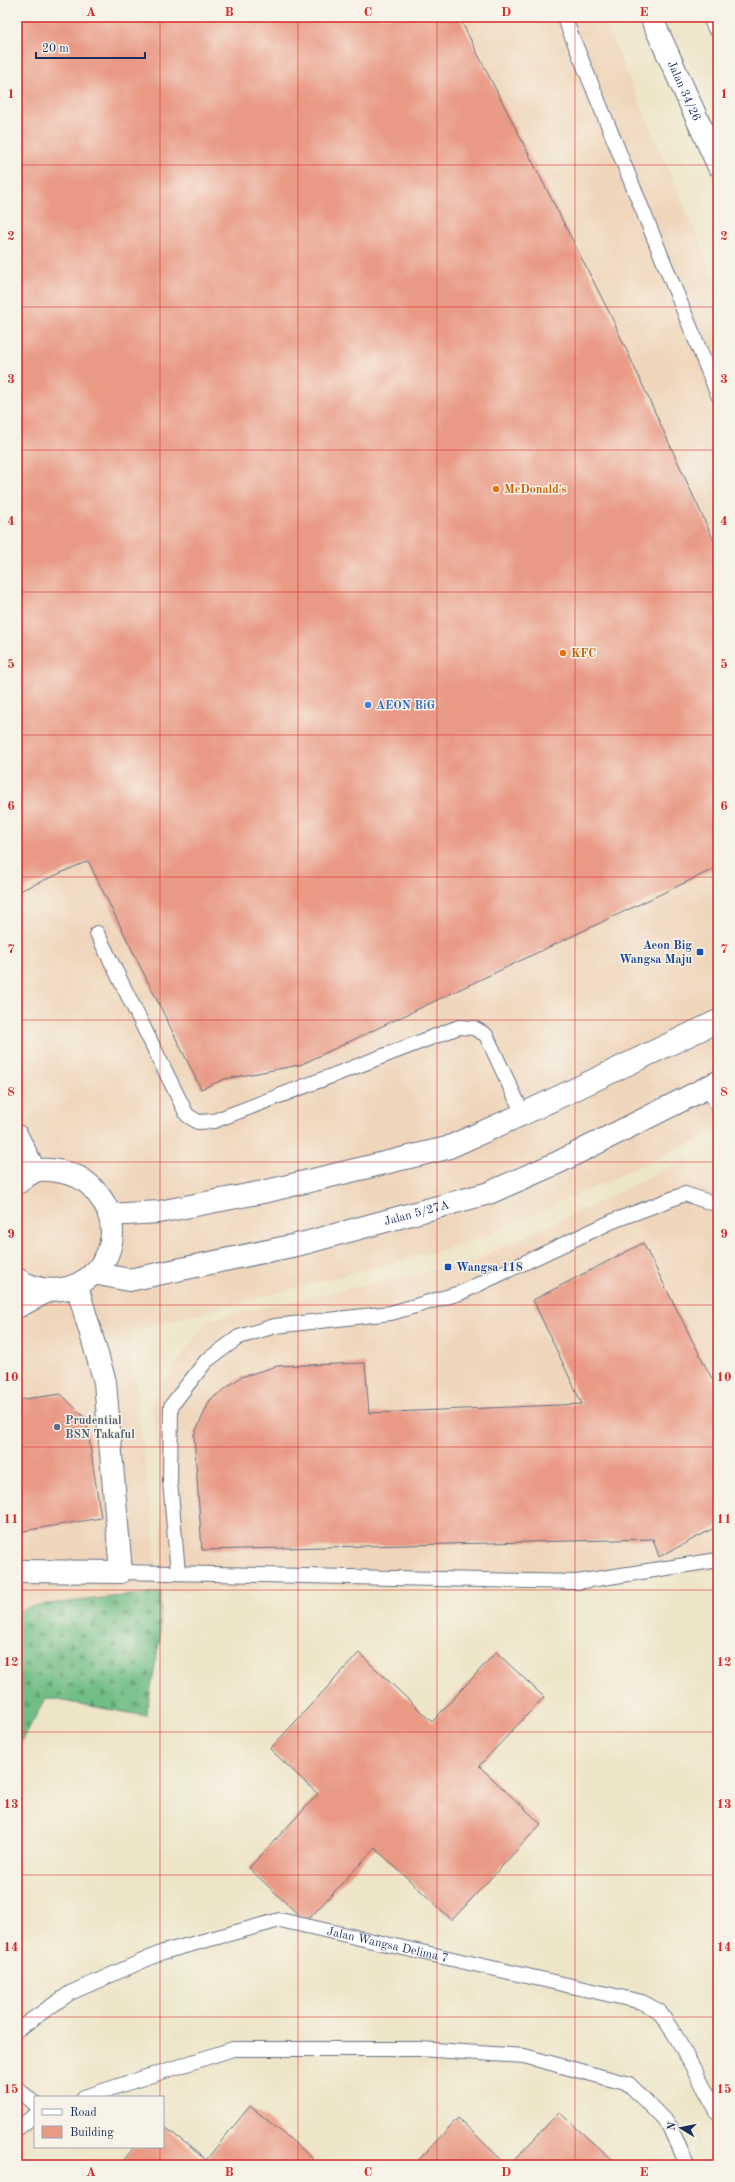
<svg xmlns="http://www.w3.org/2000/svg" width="735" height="2182" viewBox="0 0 735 2182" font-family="'Old Standard TT',serif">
	<defs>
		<pattern id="forest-firs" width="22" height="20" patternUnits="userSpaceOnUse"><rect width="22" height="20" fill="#72be87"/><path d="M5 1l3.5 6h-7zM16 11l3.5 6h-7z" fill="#5d9b72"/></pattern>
	</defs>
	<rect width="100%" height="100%" fill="#f7f3e8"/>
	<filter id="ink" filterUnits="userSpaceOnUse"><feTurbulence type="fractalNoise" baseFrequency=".025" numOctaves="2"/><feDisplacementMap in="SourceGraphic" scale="8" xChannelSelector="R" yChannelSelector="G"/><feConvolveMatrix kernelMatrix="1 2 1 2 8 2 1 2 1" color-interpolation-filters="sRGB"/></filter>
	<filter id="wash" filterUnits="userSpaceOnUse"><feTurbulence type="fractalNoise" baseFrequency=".012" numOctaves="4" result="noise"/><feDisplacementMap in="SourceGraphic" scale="16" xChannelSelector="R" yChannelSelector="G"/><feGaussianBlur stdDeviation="0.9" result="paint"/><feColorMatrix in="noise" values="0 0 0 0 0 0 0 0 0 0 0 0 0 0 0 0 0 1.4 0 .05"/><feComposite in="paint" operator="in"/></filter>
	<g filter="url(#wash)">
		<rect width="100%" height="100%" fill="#eee5c8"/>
		<polygon fill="#efd6bb" points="17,17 603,17 718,285 718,1131 474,1241 129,1332 160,1588 163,1484 151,1401 207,1320 474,1261 687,1159 718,1170 718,1571 161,1592 38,1605 17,1611"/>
		<polygon fill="url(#forest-firs)" stroke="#467672" points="161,1592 160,1638 146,1716 46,1698 17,1749 17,1611 38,1605"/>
		<g id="blocks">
			<g fill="#e99984">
				<polygon points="17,17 459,17 611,316 718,550 718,867 300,1065 225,1079 201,1089 88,861 17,892"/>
				<polygon points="643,1243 713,1381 718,1379 718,1526 659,1557 653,1539 202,1550 194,1435 210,1400 241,1377 277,1366 365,1363 369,1413 582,1404 533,1300"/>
				<polygon points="61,1394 86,1419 101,1518 17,1532 17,1400"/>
				<polygon points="496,1652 544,1697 479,1766 541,1824 452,1920 375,1848 306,1922 249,1868 318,1794 270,1749 359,1653 432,1722"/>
				<polygon points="250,2106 313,2158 307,2165 120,2165 134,2147 163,2147 163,2125 206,2160"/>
				<polygon points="559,2112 615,2163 613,2165 510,2165"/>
				<polygon points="458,2118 507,2165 414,2165"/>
			</g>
		</g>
	</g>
	<g filter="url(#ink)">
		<use href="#blocks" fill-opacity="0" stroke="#656f83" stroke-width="1"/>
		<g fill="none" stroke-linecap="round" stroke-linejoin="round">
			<defs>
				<g id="service">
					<polyline points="564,17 718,395"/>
					<polyline points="97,933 187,1115 198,1122 214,1121 459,1027 474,1028 486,1035 523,1114"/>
					<polyline points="708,1087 718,1107"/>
					<polyline points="121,1572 577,1582 718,1560"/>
					<polyline points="178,1573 170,1481 171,1406 206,1361 239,1337 275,1326 391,1313 460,1293 613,1221 685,1194 718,1205"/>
					<path id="s1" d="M17 2030 70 1993 163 1952 280 1920 642 2002 659 2011 675 2035 718 2113"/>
					<polyline points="17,2088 35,2104"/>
					<polyline points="84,2097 233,2049 420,2049 524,2056 629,2084 670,2126 687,2165"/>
					<polyline points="17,2129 35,2115"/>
				</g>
				<g id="minor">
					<polyline points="17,1307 48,1291"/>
					<polyline points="17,1571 121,1572 105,1382 77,1286"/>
				</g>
				<g id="tertiary">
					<polyline points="17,1136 35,1171"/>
					<path d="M17 1183C22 1180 29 1174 35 1171 44 1168 61 1171 70 1174 81 1177 90 1184 97 1193 142 1247 77 1317 17 1279"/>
					<polyline points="109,1215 159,1212 263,1192 447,1148 523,1114 718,1021"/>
					<path id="s2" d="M94 1273 129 1280 301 1244 489 1193 557 1163 718 1082"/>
				</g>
				<g id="secondary">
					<path id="s3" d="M651 17 718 165"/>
					<polyline points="714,17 718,26"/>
				</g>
			</defs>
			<use href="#service" stroke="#656f83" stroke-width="16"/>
			<use href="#minor" stroke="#656f83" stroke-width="24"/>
			<use href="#tertiary" stroke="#656f83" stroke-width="24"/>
			<use href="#secondary" stroke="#656f83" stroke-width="24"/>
			<use href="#service" stroke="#fff" stroke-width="14"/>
			<use href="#minor" stroke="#fff" stroke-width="22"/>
			<use href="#tertiary" stroke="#fff" stroke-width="22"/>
			<use href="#secondary" stroke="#fff" stroke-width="22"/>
		</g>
	</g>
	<path fill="none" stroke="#d62828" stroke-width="1" stroke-opacity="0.55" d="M160 17V2097M298 17V2165M437 17V2165M575 17V2165M17 165H718M17 307H718M17 450H718M17 592H718M17 735H718M17 877H718M17 1020H718M17 1162H718M17 1305H718M17 1447H718M17 1590H718M17 1732H718M17 1875H718M17 2017H718M160 2147V2165"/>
	<g fill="#e8710a" stroke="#f7f3e8" stroke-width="1.5">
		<circle cx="496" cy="489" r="4"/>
		<circle cx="563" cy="653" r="4"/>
	</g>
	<circle fill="#3f7fe0" stroke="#f7f3e8" stroke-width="1.5" cx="368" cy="705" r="4"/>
	<g fill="#1a4fb4" stroke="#f7f3e8" stroke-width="1.5">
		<rect x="696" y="948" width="8" height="8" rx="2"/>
		<rect x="444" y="1263" width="8" height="8" rx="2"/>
	</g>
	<circle fill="#5c6f8a" stroke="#f7f3e8" stroke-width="1.5" cx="57" cy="1427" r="4"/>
	<g text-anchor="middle" stroke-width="3" stroke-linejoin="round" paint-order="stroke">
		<g font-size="12" fill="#1b2f5e" stroke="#f7f3e8">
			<text dy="4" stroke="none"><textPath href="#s3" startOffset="81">Jalan 34/26</textPath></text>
			<text dy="4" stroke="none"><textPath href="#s2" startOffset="331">Jalan 5/27A</textPath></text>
			<text dy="4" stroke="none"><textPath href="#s1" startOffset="398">Jalan Wangsa Delima 7</textPath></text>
		</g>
		<g font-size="12" font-weight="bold" fill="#c56008" stroke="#f7f3e8" text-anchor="start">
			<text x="504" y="493">McDonald's</text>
			<text x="571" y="657">KFC</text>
		</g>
		<g font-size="12" font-weight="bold" fill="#366cbe" stroke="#f7f3e8" text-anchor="start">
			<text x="376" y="709">AEON BiG</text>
		</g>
		<g font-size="12" font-weight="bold" fill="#164399" stroke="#f7f3e8" text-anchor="end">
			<text x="692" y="949">Aeon Big<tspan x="692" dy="14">Wangsa Maju</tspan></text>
			<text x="456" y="1271" text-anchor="start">Wangsa 118</text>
		</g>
		<g font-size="12" font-weight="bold" fill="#4e5e75" stroke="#f7f3e8" text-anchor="start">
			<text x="65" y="1424">Prudential<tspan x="65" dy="14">BSN Takaful</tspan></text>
		</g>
	</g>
	<rect width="735" height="2182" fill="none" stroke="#f7f3e8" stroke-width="44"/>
	<rect x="34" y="2096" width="130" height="52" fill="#f7f3e8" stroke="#9fa5b1"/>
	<rect x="42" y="2109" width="20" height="6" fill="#ffffff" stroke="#9fa5b1"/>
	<text x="70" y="2116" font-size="12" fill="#1b2f5e">Road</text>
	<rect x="42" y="2126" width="20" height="12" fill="#e99984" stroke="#9fa5b1"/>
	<text x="70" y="2136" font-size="12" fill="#1b2f5e">Building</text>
	<g transform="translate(681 2128) rotate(280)" stroke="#f7f3e8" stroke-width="3" paint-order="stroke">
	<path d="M0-3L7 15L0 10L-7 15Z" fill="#1b2f5e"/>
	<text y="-6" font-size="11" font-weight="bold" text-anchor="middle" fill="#1b2f5e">N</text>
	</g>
	<path d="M36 52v6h109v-6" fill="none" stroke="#1b2f5e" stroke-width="2"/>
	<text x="42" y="52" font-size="12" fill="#1b2f5e" stroke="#f7f3e8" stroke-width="3" paint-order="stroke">20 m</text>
	<rect x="22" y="22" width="691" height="2138" fill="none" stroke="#d62828" stroke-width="1.5"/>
	<g font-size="13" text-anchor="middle" font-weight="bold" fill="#d62828">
		<text x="91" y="16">A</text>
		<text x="229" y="16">B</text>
		<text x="368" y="16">C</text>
		<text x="506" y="16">D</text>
		<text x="644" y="16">E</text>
		<text x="11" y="98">1</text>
		<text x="724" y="98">1</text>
		<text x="11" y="240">2</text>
		<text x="724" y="240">2</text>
		<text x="11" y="383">3</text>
		<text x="724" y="383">3</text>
		<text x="11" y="525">4</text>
		<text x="724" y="525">4</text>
		<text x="11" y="668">5</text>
		<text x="724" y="668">5</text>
		<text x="11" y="810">6</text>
		<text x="724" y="810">6</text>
		<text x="11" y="953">7</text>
		<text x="724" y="953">7</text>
		<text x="11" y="1096">8</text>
		<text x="724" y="1096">8</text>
		<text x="11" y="1238">9</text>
		<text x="724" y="1238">9</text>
		<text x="11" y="1381">10</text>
		<text x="724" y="1381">10</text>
		<text x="11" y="1523">11</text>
		<text x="724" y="1523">11</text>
		<text x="11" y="1666">12</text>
		<text x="724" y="1666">12</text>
		<text x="11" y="1808">13</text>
		<text x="724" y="1808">13</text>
		<text x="11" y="1951">14</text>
		<text x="724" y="1951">14</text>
		<text x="11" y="2093">15</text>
		<text x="724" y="2093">15</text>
		<text x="91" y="2176">A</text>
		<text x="229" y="2176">B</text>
		<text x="368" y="2176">C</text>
		<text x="506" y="2176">D</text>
		<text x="644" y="2176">E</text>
	</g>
</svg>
